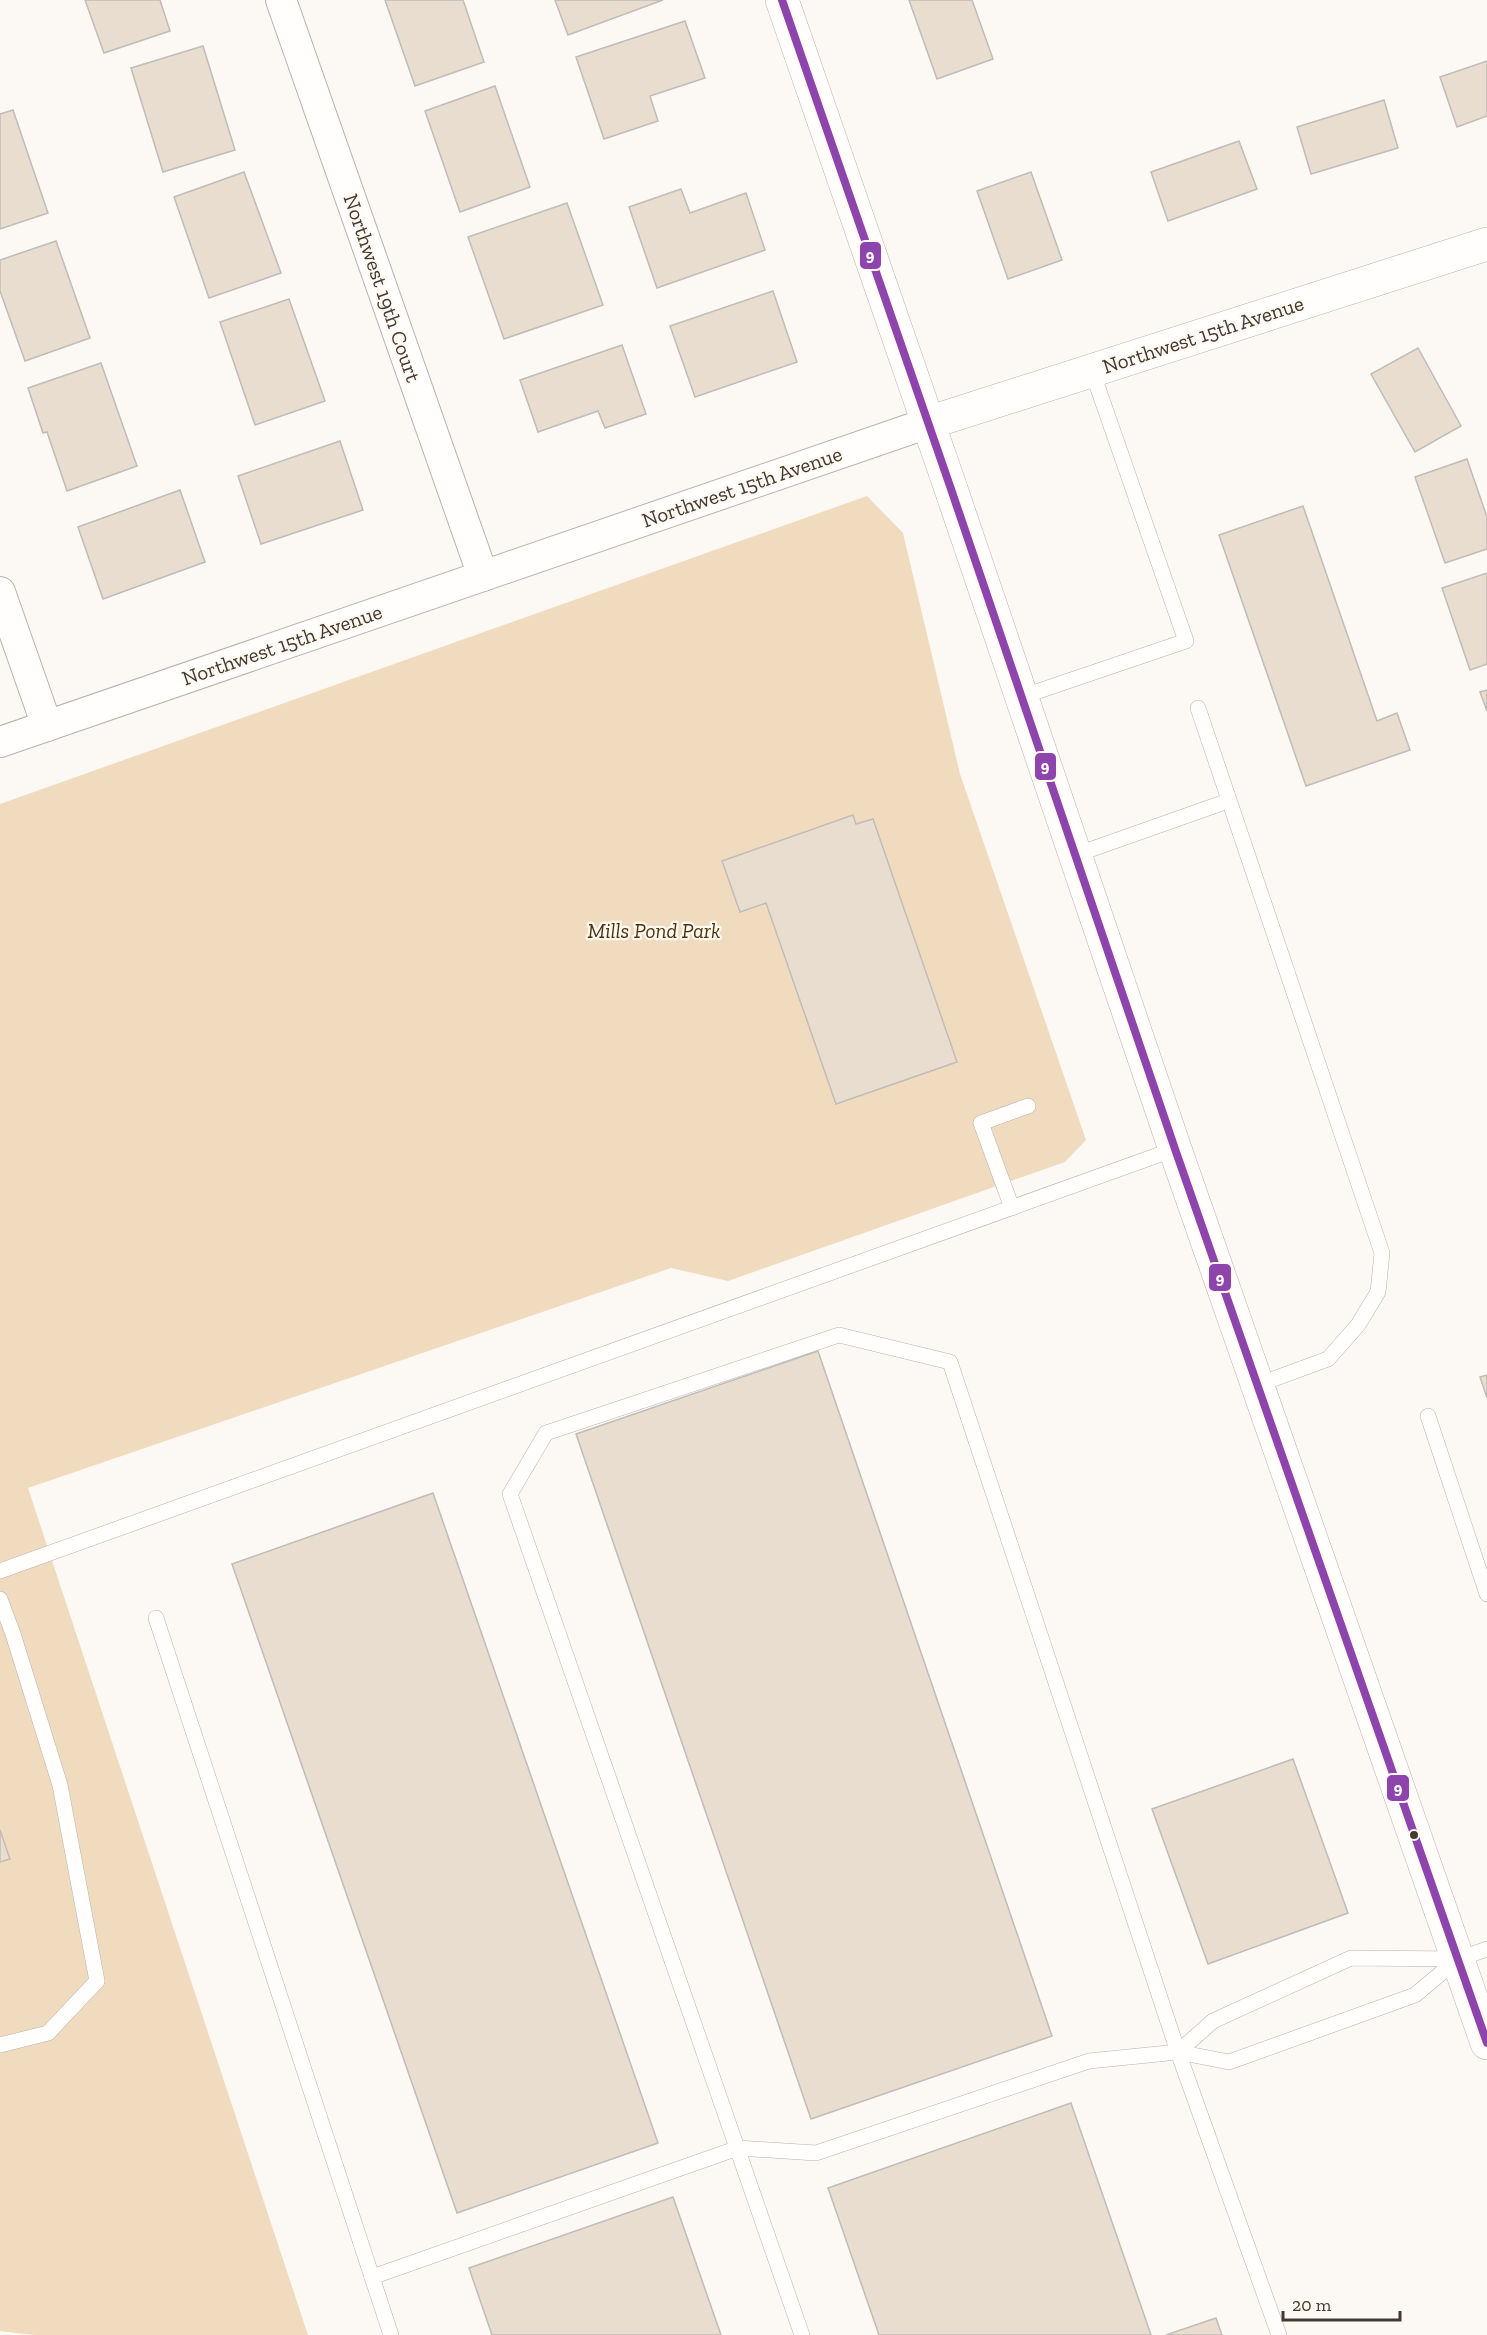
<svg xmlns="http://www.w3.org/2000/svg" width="1487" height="2335" viewBox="0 0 1487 2335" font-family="'Zilla Slab',serif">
	<rect width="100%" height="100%" fill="#fcf8f4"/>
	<polygon fill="#f1dbbf" points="867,496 903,533 960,774 1086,1140 1065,1162 728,1281 671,1268 28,1488 308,2335 34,2335 0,2331 0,804"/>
	<g fill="#e8ddcf" stroke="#c0bcb7" stroke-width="1.5">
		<polygon points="85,0 160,0 170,31 104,53"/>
		<polygon points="385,0 463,0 484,62 415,86"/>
		<polygon points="555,0 663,0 568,35"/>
		<polygon points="909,0 972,0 993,59 937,79"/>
		<polygon points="685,21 705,78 650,96 658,121 604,139 576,57"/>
		<polygon points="203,46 235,150 163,172 131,68"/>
		<polygon points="1487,61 1487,116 1457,127 1440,77"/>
		<polygon points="495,86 530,187 460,212 425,111"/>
		<polygon points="1384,100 1398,148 1311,174 1297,127"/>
		<polygon points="13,110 48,213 0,229 0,114"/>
		<polygon points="1239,141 1257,189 1168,221 1151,172"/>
		<polygon points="244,172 281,273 209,298 174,197"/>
		<polygon points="1031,172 1062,260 1008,279 977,191"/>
		<polygon points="681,189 690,213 746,193 765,250 657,288 629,207"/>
		<polygon points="567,203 603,305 504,339 468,237"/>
		<polygon points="56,241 90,338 25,361 0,291 0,260"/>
		<polygon points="773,291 797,362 695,397 670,326"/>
		<polygon points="289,299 325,401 255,425 220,322"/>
		<polygon points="622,345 646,414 605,428 598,411 538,432 520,380"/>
		<polygon points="1418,348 1461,426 1415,452 1371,374"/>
		<polygon points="101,363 137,466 67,491 47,432 43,433 28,388"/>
		<polygon points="340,441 363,510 261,544 238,476"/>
		<polygon points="1467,459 1487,517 1487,549 1445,563 1415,477"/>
		<polygon points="180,490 205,562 103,599 78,527"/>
		<polygon points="1303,506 1377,721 1397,713 1410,750 1306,786 1219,535"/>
		<polygon points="1487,573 1487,664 1470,670 1442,588"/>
		<polygon points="1487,690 1487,711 1480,692"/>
		<polygon points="853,815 856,824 873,819 957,1062 836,1104 766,903 740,912 722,861"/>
		<polygon points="818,1351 1052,2036 811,2119 576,1434"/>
		<polygon points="1487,1375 1487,1398 1480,1377"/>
		<polygon points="433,1493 658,2143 457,2213 232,1564"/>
		<polygon points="1293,1759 1348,1913 1208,1964 1152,1809"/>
		<polygon points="0,1830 10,1859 0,1862"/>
		<polygon points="1071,2103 1151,2335 879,2335 828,2188"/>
		<polygon points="673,2197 721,2335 492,2335 469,2268"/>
		<polygon points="1216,2318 1222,2335 1166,2335"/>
	</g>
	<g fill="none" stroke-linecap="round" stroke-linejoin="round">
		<defs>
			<g id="service">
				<polyline points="1021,697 1186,641 1092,371"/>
				<polyline points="1198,708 1382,1253 1378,1292 1358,1325 1328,1359 1257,1385"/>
				<polyline points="1075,855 1228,801"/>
				<polyline points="1012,1208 981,1123 1028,1106"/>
				<polyline points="1428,1416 1487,1594"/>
				<polyline points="0,1571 1175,1149"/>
				<polyline points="0,1599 13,1634 60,1785 97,1981 48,2033 0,2045"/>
				<polyline points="156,1618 391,2335"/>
				<polyline points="1178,2052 1213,2021 1351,1958 1458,1959 1487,1949"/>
				<polyline points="372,2277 738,2148 816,2153 1089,2061 1178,2052 1229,2062 1415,1995 1458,1959"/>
				<polyline points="802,2335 510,1494 546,1433 839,1335 950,1362 1178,2052 1279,2335"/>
			</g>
			<g id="minor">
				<polyline points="281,0 483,576"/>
				<polyline points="0,592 47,726"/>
				<polyline points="0,742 928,423"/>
			</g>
			<g id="tertiary">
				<polyline points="782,0 951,489 1175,1149 1487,2043"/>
				<polyline points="928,423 1487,244"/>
			</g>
		</defs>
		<use href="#service" stroke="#b8b3ae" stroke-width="16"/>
		<use href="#minor" stroke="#b8b3ae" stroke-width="32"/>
		<use href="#tertiary" stroke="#b8b3ae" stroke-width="34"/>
		<use href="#service" stroke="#fffefd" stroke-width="15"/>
		<use href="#minor" stroke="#fffefd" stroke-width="30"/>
		<use href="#tertiary" stroke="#fffefd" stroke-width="33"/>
		<defs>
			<polyline id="bus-1" points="782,0 951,489 1175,1149 1487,2043"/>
		</defs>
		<use href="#bus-1" stroke="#fff9f1" stroke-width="12"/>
		<use href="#bus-1" stroke="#8e44ad" stroke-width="8"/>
	</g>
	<circle fill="#403a33" stroke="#fff9f1" stroke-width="2" cx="1414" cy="1835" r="5"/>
	<g text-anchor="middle" stroke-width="4.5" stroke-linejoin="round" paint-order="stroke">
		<g font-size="21" fill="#403a33" stroke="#fff9f1">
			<text transform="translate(382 288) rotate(71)" y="7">Northwest 19th Court</text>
			<text transform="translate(1203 335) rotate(-18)" y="7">Northwest 15th Avenue</text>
			<text transform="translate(742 487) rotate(-19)" y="7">Northwest 15th Avenue</text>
			<text transform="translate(282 645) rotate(-19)" y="7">Northwest 15th Avenue</text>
		</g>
		<g font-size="21" font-style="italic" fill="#4c330f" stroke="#fff9f1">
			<text x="654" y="938">Mills Pond Park</text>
		</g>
	</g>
	<g stroke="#fff9f1" stroke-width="2">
		<rect x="859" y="241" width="23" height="29" rx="6" fill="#8e44ad"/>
		<rect x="1034" y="752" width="23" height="29" rx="6" fill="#8e44ad"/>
		<rect x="1208" y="1263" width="24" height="29" rx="6" fill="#8e44ad"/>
		<rect x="1386" y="1774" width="24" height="28" rx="6" fill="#8e44ad"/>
	</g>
	<g font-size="16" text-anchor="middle" font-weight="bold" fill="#fff">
		<text x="870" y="261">9</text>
		<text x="1045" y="772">9</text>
		<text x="1220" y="1284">9</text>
		<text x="1398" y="1794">9</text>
	</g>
	<path d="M1283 2311v9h117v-9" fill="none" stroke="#403a33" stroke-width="3"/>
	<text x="1292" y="2311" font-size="18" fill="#403a33" stroke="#fff9f1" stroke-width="4.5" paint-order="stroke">20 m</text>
</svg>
